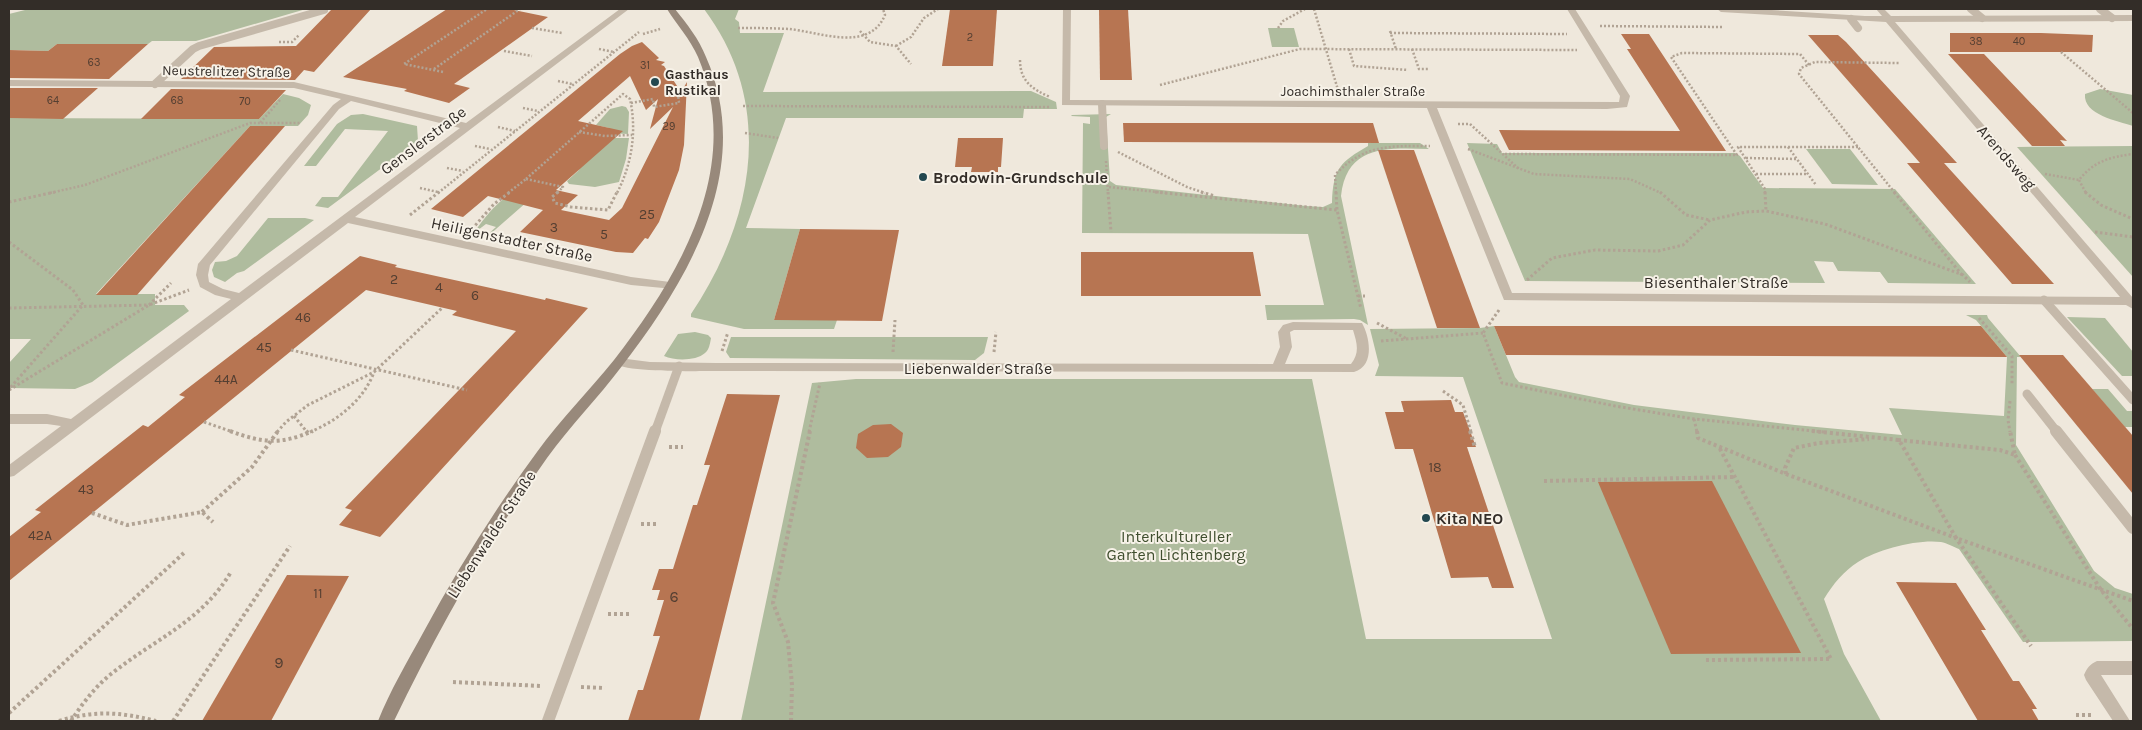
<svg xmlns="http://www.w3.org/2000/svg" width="2142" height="730" viewBox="0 0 2142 730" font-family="Karla,sans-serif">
	<rect width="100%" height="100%" fill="#efe8dc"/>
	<g fill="#afbc9e">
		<polygon points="29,9 306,9 196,41 152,41 148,44 57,44 48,51 9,50 9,14"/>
		<path d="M704 9H739L735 19 739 22 740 33H784L763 92 1031 91 1056 102 1057 109H1024L1023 118H786L746 228 800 229 774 320H837L834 329H744L691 317V314C754 220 776 105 704 9Z"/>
		<polygon points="1268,28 1294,28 1299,47 1272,47"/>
		<path d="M2100 89 2133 95V126C2118 121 2083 115 2085 94Z"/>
		<polygon points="283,94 299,98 311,105 308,115 298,126 250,126 96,294 155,294 155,305 184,305 189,311 92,382 75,389 9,388 9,363 31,339 9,339 9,118 259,119"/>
		<polygon points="622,106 626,107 629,112 628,134 605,133 609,128 596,125 610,109"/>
		<polygon points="363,114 417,126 418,141 328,208 315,206 322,197 338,197 388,131 345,129 316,166 304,166 337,124 351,115"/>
		<path d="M1111 114 1106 117 1110 181 1116 185 1306 206 1323 207 1332 203C1333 169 1340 162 1368 146V143H1420L1429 149C1388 148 1347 144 1341 196L1368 325 1360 320 1354 319 1267 320 1265 305H1324L1308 234 1082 233 1083 123 1090 124V117L1071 116 1072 115Z"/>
		<polygon points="602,138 629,138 626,159 619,182 595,187 569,184 567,181 578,171"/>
		<polygon points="1467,143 1497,144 1502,153 1735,153 1740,156 1763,188 1895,189 1976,284 1888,283 1880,272 1838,271 1833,262 1814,261 1825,283 1525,281"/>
		<polygon points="2133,146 2133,277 2017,147"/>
		<polygon points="1806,149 1850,149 1878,185 1832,184"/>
		<path d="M544 187 488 236H486L496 227 486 224 474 233C484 218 499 199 516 191 523 187 536 188 544 187Z"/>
		<polygon points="268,218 305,218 314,220 244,271 237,273 225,282 214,277 212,270 215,262 226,261 237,256"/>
		<path d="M1966 315H1987L1988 318 2021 357H2017L2016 445 2094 571 2115 588 2133 594V641L2023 642 1959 549C1954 547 1947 543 1941 542 1918 539 1878 549 1858 562 1844 571 1833 584 1824 599L1844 654 1881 721H741L812 383 856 379H1312L1366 639H1552L1463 377 1375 376 1379 365 1370 329 1480 328 1494 326 1515 377 1519 382 1634 405 1795 425 1902 435 1889 408 2004 416 2007 357 1976 320Z"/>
		<polygon points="2067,317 2105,318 2133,352 2133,376 2122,376"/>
		<path d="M695 332 708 335 711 338C710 344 709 350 705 353 696 361 675 361 664 356L678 334Z"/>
		<polygon points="731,337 988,337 984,353 975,360 730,358 726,352"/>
		<polygon points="2092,389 2108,389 2127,411 2133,411 2133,427 2125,427"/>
	</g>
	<g fill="#b77552" fill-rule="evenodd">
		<polygon points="332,9 371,9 314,72 304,70 295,80 181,79 214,47 296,46"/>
		<polygon points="447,9 509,9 548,17 454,84 470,88 449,103 404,91 407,89 343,77"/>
		<polygon points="950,9 997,9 993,66 942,66"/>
		<polygon points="1099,9 1128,9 1132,80 1100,80"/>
		<polygon points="1950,33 2041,33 2093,35 2092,52 1950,52"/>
		<polygon points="1621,34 1649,34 1726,151 1509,150 1499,130 1680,131 1627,49 1631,49"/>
		<polygon points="1808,35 1838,35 1846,42 1957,163 1944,163 2054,284 2012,284 1907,163 1920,163"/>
		<path d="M642 42 659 58 656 60 665 62 661 65 664 66 681 92 687 82 684 145 679 170 659 222 648 239 645 238 633 253 616 252 520 232 543 210 488 196 463 217 431 209 620 54 632 46ZM630 76 646 110 658 99 650 129 673 107 622 208 609 220 561 210 578 195 556 190 623 131 578 121Z"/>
		<polygon points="57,44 148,44 109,79 9,78 9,50 48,51"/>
		<polygon points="1948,54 1984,54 2067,141 2060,140 2065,146 2032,146"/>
		<polygon points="9,88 98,88 63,119 9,118"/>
		<polygon points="171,89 286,90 259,119 141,119"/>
		<polygon points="1123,123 1373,123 1379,143 1124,142"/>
		<polygon points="250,126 285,126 137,295 96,295"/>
		<polygon points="958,138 1003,138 1001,167 998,167 998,172 971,172 972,167 955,167"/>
		<polygon points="1378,150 1414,150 1480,328 1437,328"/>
		<polygon points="800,229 899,230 882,321 774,320"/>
		<polygon points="1081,252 1253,252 1261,296 1081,296"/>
		<polygon points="360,256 397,265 395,267 545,300 546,298 588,308 380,537 339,525 352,510 345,508 516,331 452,315 457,311 366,290 9,581 9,537 41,512 35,510 143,425 148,427 185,397 179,395"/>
		<polygon points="1494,326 1981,326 2007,357 1506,355"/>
		<polygon points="2019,355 2063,355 2133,436 2133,494"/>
		<polygon points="727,394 780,395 699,721 628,721 638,690 643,690 660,636 653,636 664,600 657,600 660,590 652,590 659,569 673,569 693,505 697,505 710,465 704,465"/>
		<polygon points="1451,400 1455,412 1463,412 1476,447 1467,447 1514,588 1492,588 1488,577 1451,578 1413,449 1395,449 1385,412 1404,412 1401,401"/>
		<polygon points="891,424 903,433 901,447 888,457 867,458 856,448 858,434 873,425"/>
		<polygon points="1712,481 1801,653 1671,654 1598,482"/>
		<polygon points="287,575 349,576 271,721 202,721"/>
		<polygon points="1896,582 1956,583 1986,630 1981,630 2013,681 2019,681 2037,709 2032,709 2039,721 1978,721"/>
	</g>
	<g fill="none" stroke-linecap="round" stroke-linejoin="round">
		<g stroke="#b1a394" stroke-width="2.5" stroke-dasharray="2 2" stroke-linecap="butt">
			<polyline points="1314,9 1338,90"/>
			<polyline points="1600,26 1724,27"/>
			<polyline points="532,28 562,33"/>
			<path d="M738 28C755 28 772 28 789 29 820 32 869 53 885 15L883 9"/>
			<polyline points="1278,28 1283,21 1305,9"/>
			<polyline points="860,31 870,42 896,46 911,64"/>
			<polyline points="1390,31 1396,49"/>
			<polyline points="1390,33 1567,34"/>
			<polyline points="643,34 660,29"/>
			<polyline points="279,42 292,42 299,35"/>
			<polyline points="896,46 911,37 924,18 938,9"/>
			<polyline points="599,49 614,52"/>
			<polyline points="1349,49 1354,66 1408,70"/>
			<polyline points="1412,49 1419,69 1429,69"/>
			<polyline points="504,51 532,56"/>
			<polyline points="2061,52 2133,113"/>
			<path d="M1020 60C1020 81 1032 89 1050 97"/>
			<polyline points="434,69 520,9"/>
			<polyline points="443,72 404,64 487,9"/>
			<polyline points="558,81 572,84"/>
			<polyline points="1160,85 1300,49 1577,50"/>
			<polyline points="280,100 260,123 301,123"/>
			<polyline points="631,103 653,99 654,107 679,103 678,94 688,93"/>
			<polyline points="743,106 1050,107"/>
			<polyline points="523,108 538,111"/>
			<polyline points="1458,124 1470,124 1519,169"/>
			<polyline points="498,127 515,131"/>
			<polyline points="579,132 605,136 632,135"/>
			<polyline points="745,133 778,138"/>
			<polyline points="475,146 490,149"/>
			<polyline points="1788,147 1816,185"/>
			<polyline points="1468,149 1534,174 1630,179 1661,193"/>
			<polyline points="1118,152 1187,187 1205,193"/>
			<polyline points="1505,154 1737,155 1671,57 1682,53 1800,54 1809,65"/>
			<polyline points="1746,158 1797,159"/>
			<polyline points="1106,161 1108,193"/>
			<polyline points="447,168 463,171"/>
			<polyline points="1756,174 1808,174"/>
			<path d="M2045 174 2079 180C2094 161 2110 157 2133 154"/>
			<polyline points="526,179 563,187 557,193"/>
			<path d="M526 179 623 94 630 99C637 131 632 164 617 193"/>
			<polyline points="2079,180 2086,193"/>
			<polyline points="1109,187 1167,193"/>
			<polyline points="420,188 438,192"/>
			<polyline points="50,193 85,185 250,123 260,123"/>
			<polyline points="438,193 639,32"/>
			<polyline points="508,193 526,179"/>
			<path d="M1336 193 1335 175C1364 144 1390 146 1430 146"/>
			<polyline points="1765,193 1765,189 1738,147 1858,147"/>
			<polyline points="1895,193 1799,74 1801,68 1815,62 1899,63"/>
		</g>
		<g stroke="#b1a394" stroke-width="3" stroke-dasharray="2.5 2.5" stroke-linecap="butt">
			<polyline points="558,192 552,197 555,203 571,207 608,210 617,192"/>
			<polyline points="1108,192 1111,232"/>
			<polyline points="1155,192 1337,210"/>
			<polyline points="1201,192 1215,196"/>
			<polyline points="1336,192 1337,210 1361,309"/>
			<polyline points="1660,192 1686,215 1710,220"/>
			<polyline points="1765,192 1766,211"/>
			<polyline points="1894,192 1962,275"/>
			<polyline points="2085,192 2101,205 2133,219"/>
			<polyline points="9,202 55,192"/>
			<polyline points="410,215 439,192"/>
			<polyline points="472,229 494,204 510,192"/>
			<polyline points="2095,232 2133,237"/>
			<polyline points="9,242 73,290 83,305 9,389"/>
			<polyline points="1527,280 1552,258 1595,250 1658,251 1683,245 1710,220 1746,212 1766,211 1825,224 1963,275 1970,282"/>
			<polyline points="1358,296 1365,296"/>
			<polyline points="9,308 149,305 171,283"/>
			<polyline points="1499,310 1483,333 1502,383 1615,406 1694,419 1825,432"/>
			<polyline points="1979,318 2012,356 2012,384"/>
			<polyline points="1377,323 1407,339"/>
			<polyline points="1381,341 1483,333"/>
			<polyline points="291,350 467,390"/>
			<polyline points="722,351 728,332"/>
			<polyline points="893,352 895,320"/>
			<polyline points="994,352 996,332"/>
			<polyline points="9,390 149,305 189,290"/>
			<polyline points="1443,391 1463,405 1471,432"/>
			<polyline points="2010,401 2008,420 2010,432"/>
			<polyline points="294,416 307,432"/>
			<polyline points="1694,419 1697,432"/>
			<polyline points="204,422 233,432"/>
			<polyline points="277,432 286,422 308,405 374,372 442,308"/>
			<path d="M310 432C337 421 364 400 374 372"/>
			<polyline points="809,432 820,383"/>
		</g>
		<g stroke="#b1a394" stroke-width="4" stroke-dasharray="3 3" stroke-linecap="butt">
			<path d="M230 431C263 443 280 445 313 431"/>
			<polyline points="306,431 308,433"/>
			<polyline points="1470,431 1475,447"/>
			<polyline points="1697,431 1698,438 1786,474 1956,538 2031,646"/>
			<polyline points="1812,431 1899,440 1956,538 2133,601"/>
			<polyline points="1898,440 2000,450 2015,455 2010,431"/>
			<polyline points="669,447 683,447"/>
			<polyline points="2015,455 2101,590 2133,629"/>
			<polyline points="1786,474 1785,468 1794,448 1819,443 1869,439"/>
			<polyline points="1544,481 1733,477"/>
			<polyline points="202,512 252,467 278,431"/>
			<polyline points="92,513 127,525 202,512 213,522"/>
			<polyline points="641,524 658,524"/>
			<polyline points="608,614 629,614"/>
			<polyline points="1706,660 1831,659 1719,447"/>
			<polyline points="453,682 542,686"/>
			<polyline points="581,687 605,688"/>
			<polyline points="9,713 185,552"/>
			<polyline points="2076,715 2093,715"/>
			<path d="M59 721C95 710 120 712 156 721"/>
			<path d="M71 721C82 704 95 687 111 674 155 639 201 622 231 572"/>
			<polyline points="173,721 290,546"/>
			<polyline points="791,721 792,685 788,642 773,603 810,431"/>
		</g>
		<g stroke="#c5b9aa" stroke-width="8">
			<polyline points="1971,9 1982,18"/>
			<polyline points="2100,9 2112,18"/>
			<polyline points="1851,19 1858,28"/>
			<polyline points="155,84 193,49 199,46 324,10"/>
			<polyline points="1102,104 1104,146"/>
		</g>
		<g stroke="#c5b9aa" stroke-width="9">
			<polyline points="2044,300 2133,400"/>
			<polyline points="2027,394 2057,432"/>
			<polyline points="655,432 679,366"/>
		</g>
		<g stroke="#c5b9aa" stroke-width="12">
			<polyline points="2056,431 2133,528"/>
			<polyline points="548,721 655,431"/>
		</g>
		<g fill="#c5b9aa" fill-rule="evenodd">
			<path d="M620 9H629L355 217 631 277 670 282 674 283 676 286 674 289 631 285 348 223 14 476 9 477V465L61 426 47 424H9V414H47L71 419 231 299 215 295 200 287 196 275 198 264 333 105 341 99 294 88 9 86V80L294 82 466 123ZM351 101 460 128 239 293 223 289 209 282 208 275 210 265 339 109Z"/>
			<polygon points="1063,9 1071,9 1070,100 1619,102 1620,96 1567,9 1575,9 1630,96 1627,107 1607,109 1437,108 1512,293 2120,297 1886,22 1721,12 1717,9 1755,9 1865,16 1882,16 1876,9 1884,9 1891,16 2133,15 2133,21 1895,22 2133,298 2133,309 2126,305 1504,300 1427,108 1062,105"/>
			<path d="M1293 322 1362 323C1370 337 1375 366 1354 372L716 371C699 371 620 373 613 362L619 358 650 362 716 363 1273 364 1280 347 1278 332 1283 325ZM1294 330H1353C1357 343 1360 353 1351 364H1285L1292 347 1290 332Z"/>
			<path d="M2097 661H2133V675H2101L2130 721H2113L2086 680 2084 675C2087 668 2090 664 2097 661Z"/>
		</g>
		<path fill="#98897b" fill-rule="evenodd" d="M667 9H675C687 24 699 39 706 57 755 168 689 279 622 366 598 398 570 426 547 458 488 541 438 630 394 721H378C390 691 407 662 423 633 457 570 495 509 537 452 561 419 589 391 614 360 680 275 744 167 698 57 690 39 677 25 667 9Z"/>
	</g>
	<g fill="#234850" stroke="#f7f2e8" stroke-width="2">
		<circle cx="655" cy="82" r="5"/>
		<circle cx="923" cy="177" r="5"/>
		<circle cx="1426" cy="518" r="5"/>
	</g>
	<g text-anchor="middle" stroke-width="4" stroke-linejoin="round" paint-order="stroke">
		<g font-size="11" fill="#543f32">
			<text x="970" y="41">2</text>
			<text x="1976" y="45">38</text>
			<text x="2019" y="45">40</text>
			<text x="94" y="66">63</text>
			<text x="645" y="69">31</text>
			<text x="53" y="104">64</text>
			<text x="177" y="104">68</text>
			<text x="245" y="105">70</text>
			<text x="669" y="130">29</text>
		</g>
		<g font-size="14" fill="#332d28" stroke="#f7f2e8">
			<text transform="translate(226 71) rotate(1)" y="5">Neustrelitzer Straße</text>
			<text x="1353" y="96">Joachimsthaler Straße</text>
		</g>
		<g font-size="14" font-weight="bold" fill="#332d28" stroke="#f7f2e8" text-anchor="start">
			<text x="665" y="79">Gasthaus<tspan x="665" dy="16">Rustikal</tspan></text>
		</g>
		<g font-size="14" fill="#543f32">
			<text x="647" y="219">25</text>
			<text x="554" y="232">3</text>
			<text x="604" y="239">5</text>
			<text x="394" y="284">2</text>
			<text x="439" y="292">4</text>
			<text x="475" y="300">6</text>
			<text x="303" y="322">46</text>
			<text x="264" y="352">45</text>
			<text x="226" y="384">44A</text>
			<text x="1435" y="472">18</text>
			<text x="86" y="494">43</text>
			<text x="40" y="540">42A</text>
			<text x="318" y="598">11</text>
		</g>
		<g font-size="16" fill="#332d28" stroke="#f7f2e8">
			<text transform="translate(423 140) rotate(-37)" y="6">Genslerstraße</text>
			<text transform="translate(2007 157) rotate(49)" y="6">Arendsweg</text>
			<text transform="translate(512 239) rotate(12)" y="6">Heiligenstadter Straße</text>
			<text x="1716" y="288">Biesenthaler Straße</text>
			<text x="978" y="374">Liebenwalder Straße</text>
			<text transform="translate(491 534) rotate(-57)" y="6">Liebenwalder Straße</text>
		</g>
		<g font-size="16" font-weight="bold" fill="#332d28" stroke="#f7f2e8" text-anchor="start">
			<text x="933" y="183">Brodowin-Grundschule</text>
			<text x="1436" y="524">Kita NEO</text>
		</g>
		<g font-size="16" fill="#404f2f" stroke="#f7f2e8">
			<text x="1176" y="542">Interkultureller<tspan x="1176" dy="18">Garten Lichtenberg</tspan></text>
		</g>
		<g font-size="16" fill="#543f32">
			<text x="674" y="602">6</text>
			<text x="279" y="668">9</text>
		</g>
	</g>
	<rect width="2142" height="730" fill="none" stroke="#332d28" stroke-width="20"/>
</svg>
